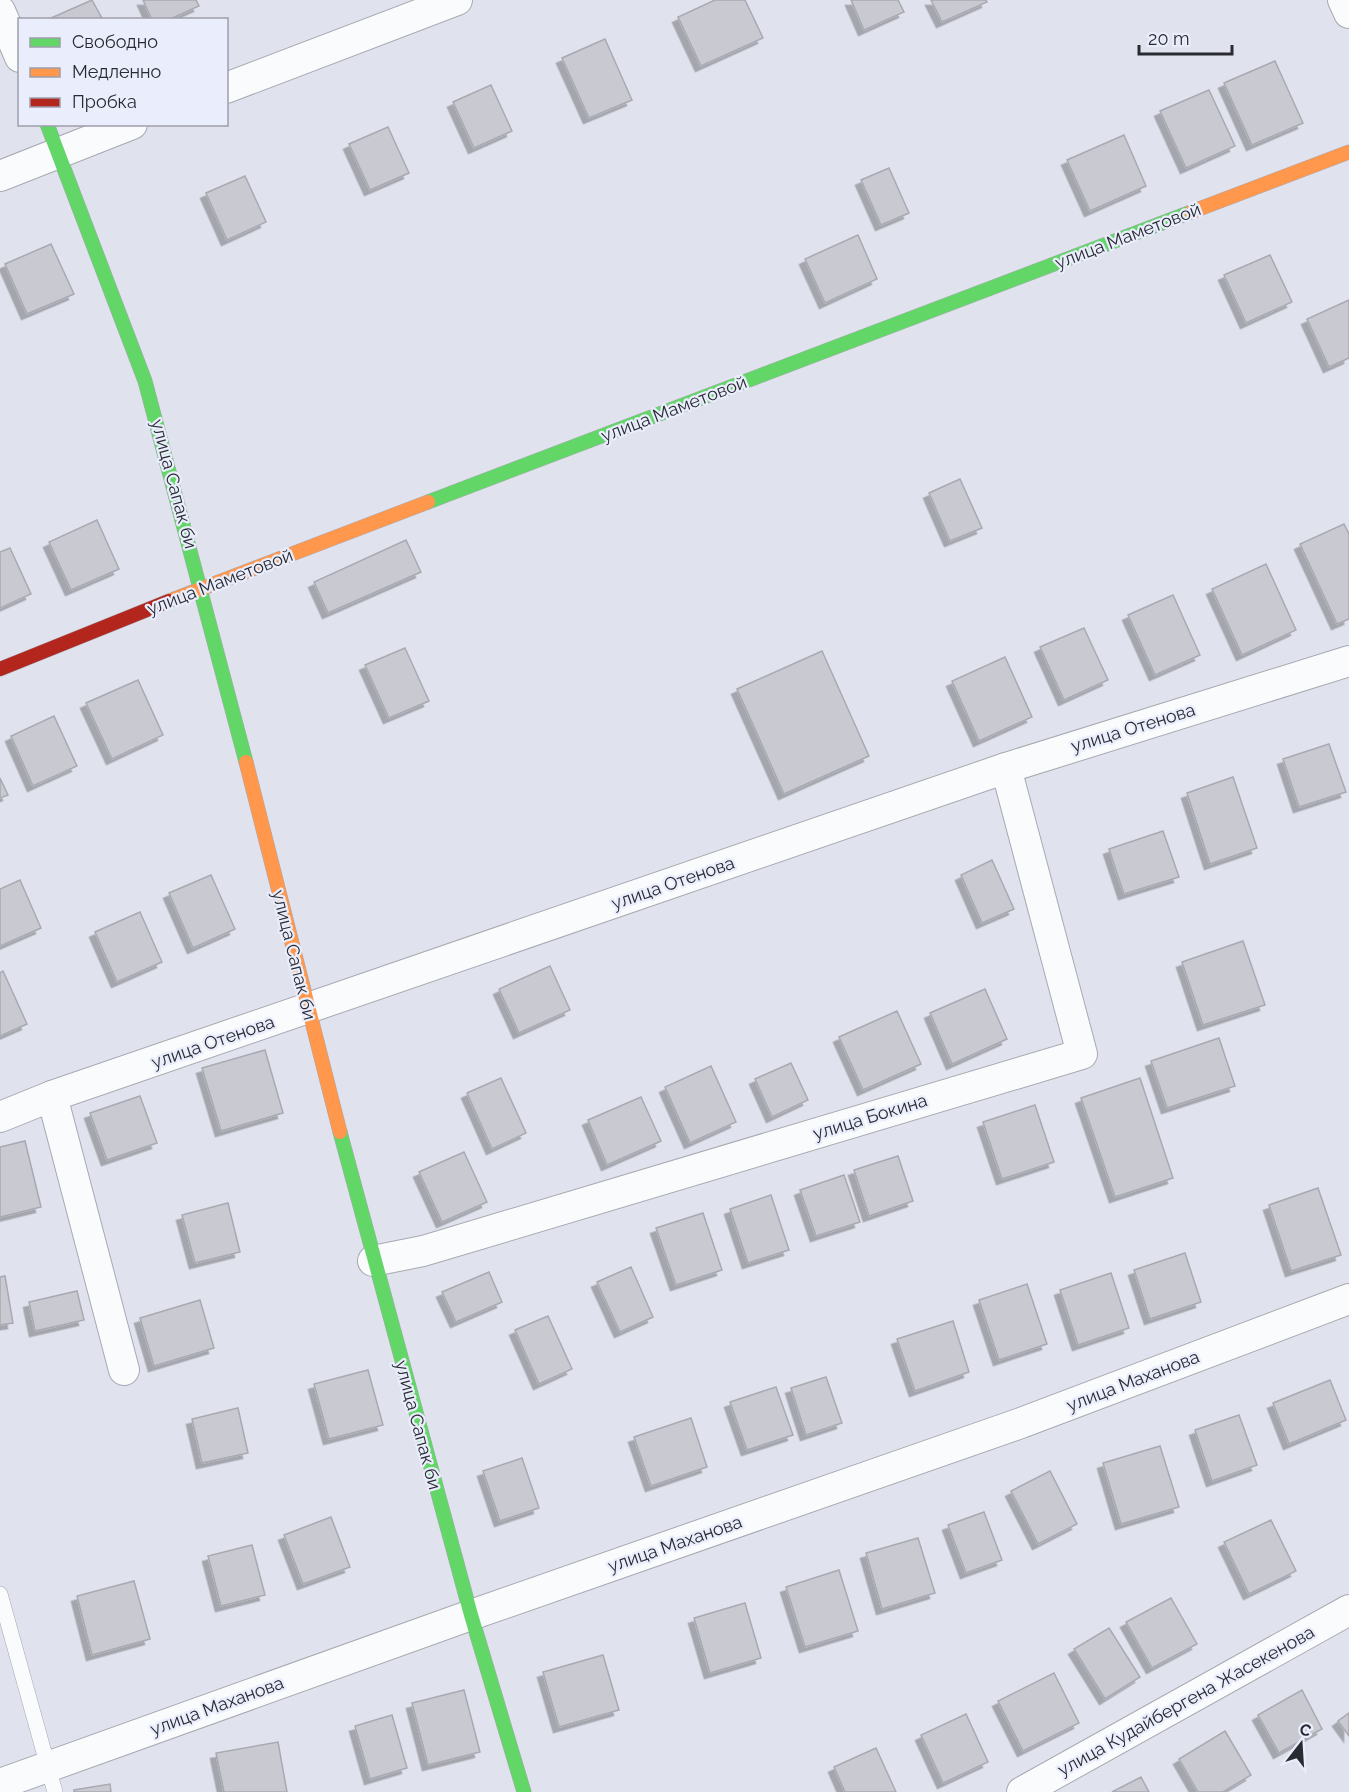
<svg xmlns="http://www.w3.org/2000/svg" width="1349" height="1792" viewBox="0 0 1349 1792" font-family="Raleway,sans-serif">
	<defs>
		<filter id="shadow"><feDropShadow dx="-5.5" dy="5.5" stdDeviation="0" flood-color="#0004"/></filter>
	</defs>
	<rect width="100%" height="100%" fill="#e0e2ed"/>
	<g fill="#c9c9d1" stroke="#aaa9b2" stroke-width="1.5" filter="url(#shadow)">
		<polygon points="92,0 103,20 51,20 51,18"/>
		<polygon points="143,0 196,0 199,6 168,20 152,20"/>
		<polygon points="715,0 745,0 763,38 701,66 678,17"/>
		<polygon points="851,0 898,0 904,12 864,30"/>
		<polygon points="931,0 986,0 987,2 942,22"/>
		<polygon points="605,39 632,100 589,118 562,58"/>
		<polygon points="1275,61 1303,123 1252,145 1224,83"/>
		<polygon points="491,85 512,131 474,148 453,102"/>
		<polygon points="1209,90 1235,146 1186,168 1160,111"/>
		<polygon points="388,127 409,173 370,190 349,144"/>
		<polygon points="1124,135 1146,186 1090,211 1067,160"/>
		<polygon points="889,168 909,213 881,225 861,180"/>
		<polygon points="245,176 266,222 227,240 206,193"/>
		<polygon points="858,235 877,279 825,303 805,259"/>
		<polygon points="51,244 74,294 27,314 5,264"/>
		<polygon points="1270,255 1292,302 1246,323 1224,275"/>
		<polygon points="1349,300 1349,358 1329,367 1307,319"/>
		<polygon points="960,479 982,528 950,541 929,493"/>
		<polygon points="97,520 119,569 71,590 49,542"/>
		<polygon points="1344,524 1349,534 1349,619 1337,624 1300,544"/>
		<polygon points="406,540 421,572 328,613 314,582"/>
		<polygon points="10,548 31,594 0,608 0,552"/>
		<polygon points="1266,564 1296,630 1242,655 1212,589"/>
		<polygon points="1173,595 1200,655 1155,675 1128,615"/>
		<polygon points="1084,628 1108,680 1064,700 1040,647"/>
		<polygon points="405,648 429,701 389,718 365,665"/>
		<polygon points="822,651 869,756 784,794 737,689"/>
		<polygon points="1005,657 1032,717 979,741 952,681"/>
		<polygon points="138,680 163,735 112,759 86,703"/>
		<polygon points="54,716 77,766 33,786 11,736"/>
		<polygon points="1329,744 1346,792 1299,807 1283,759"/>
		<polygon points="1233,777 1257,848 1210,864 1187,793"/>
		<polygon points="0,778 8,795 0,798"/>
		<polygon points="1163,831 1179,877 1124,894 1109,849"/>
		<polygon points="992,860 1014,909 982,923 961,875"/>
		<polygon points="211,875 235,929 193,948 169,893"/>
		<polygon points="20,880 41,928 0,946 0,889"/>
		<polygon points="140,912 162,962 117,982 95,932"/>
		<polygon points="1243,941 1265,1005 1203,1025 1182,962"/>
		<polygon points="550,966 570,1010 519,1033 499,989"/>
		<polygon points="3,971 27,1024 0,1036 0,973"/>
		<polygon points="985,989 1007,1039 952,1064 930,1013"/>
		<polygon points="897,1011 921,1064 863,1090 839,1037"/>
		<polygon points="1219,1038 1235,1086 1167,1108 1151,1061"/>
		<polygon points="265,1050 283,1113 221,1131 202,1068"/>
		<polygon points="791,1063 808,1100 772,1117 755,1079"/>
		<polygon points="711,1066 736,1122 690,1143 665,1087"/>
		<polygon points="501,1078 526,1133 492,1149 467,1093"/>
		<polygon points="1140,1078 1173,1178 1115,1197 1081,1098"/>
		<polygon points="140,1096 157,1143 107,1160 90,1113"/>
		<polygon points="641,1097 661,1141 607,1165 588,1120"/>
		<polygon points="1035,1105 1054,1162 1002,1179 983,1122"/>
		<polygon points="25,1141 41,1207 0,1217 0,1147"/>
		<polygon points="464,1152 487,1202 442,1222 419,1172"/>
		<polygon points="898,1156 913,1201 869,1216 854,1170"/>
		<polygon points="844,1175 860,1222 816,1236 800,1190"/>
		<polygon points="1318,1188 1341,1255 1291,1271 1269,1205"/>
		<polygon points="771,1195 789,1250 748,1263 730,1209"/>
		<polygon points="228,1203 240,1252 195,1263 182,1215"/>
		<polygon points="703,1213 722,1270 676,1285 656,1228"/>
		<polygon points="1185,1253 1201,1302 1150,1319 1134,1270"/>
		<polygon points="631,1267 653,1317 620,1332 597,1282"/>
		<polygon points="489,1272 502,1302 456,1322 442,1292"/>
		<polygon points="1111,1273 1129,1328 1078,1345 1060,1290"/>
		<polygon points="5,1276 13,1323 0,1325 0,1277"/>
		<polygon points="1027,1284 1047,1344 999,1360 979,1300"/>
		<polygon points="77,1291 84,1320 35,1331 29,1302"/>
		<polygon points="200,1300 214,1348 154,1366 140,1318"/>
		<polygon points="548,1316 572,1369 539,1384 515,1330"/>
		<polygon points="953,1321 969,1372 915,1391 897,1339"/>
		<polygon points="368,1370 383,1425 329,1439 314,1384"/>
		<polygon points="826,1377 842,1423 806,1435 791,1388"/>
		<polygon points="1330,1380 1346,1420 1289,1444 1273,1403"/>
		<polygon points="776,1387 793,1435 747,1450 730,1402"/>
		<polygon points="238,1408 248,1453 202,1463 192,1419"/>
		<polygon points="1239,1415 1257,1465 1212,1481 1195,1430"/>
		<polygon points="691,1418 707,1467 651,1486 634,1437"/>
		<polygon points="1160,1446 1179,1507 1121,1524 1103,1463"/>
		<polygon points="522,1458 539,1508 500,1521 483,1471"/>
		<polygon points="1050,1471 1077,1524 1038,1544 1011,1491"/>
		<polygon points="984,1512 1002,1560 966,1573 948,1525"/>
		<polygon points="331,1517 350,1567 303,1584 284,1535"/>
		<polygon points="1271,1520 1296,1571 1249,1594 1224,1542"/>
		<polygon points="918,1538 935,1593 882,1609 866,1553"/>
		<polygon points="252,1545 265,1595 221,1606 208,1556"/>
		<polygon points="839,1570 858,1631 805,1647 786,1587"/>
		<polygon points="134,1581 150,1639 92,1655 77,1596"/>
		<polygon points="1171,1598 1197,1644 1152,1668 1126,1622"/>
		<polygon points="745,1603 761,1658 710,1673 694,1618"/>
		<polygon points="1109,1628 1140,1677 1105,1699 1074,1649"/>
		<polygon points="603,1655 619,1710 559,1727 543,1672"/>
		<polygon points="1054,1673 1079,1723 1023,1751 998,1701"/>
		<polygon points="464,1690 480,1752 428,1765 412,1703"/>
		<polygon points="1302,1690 1322,1729 1279,1753 1258,1715"/>
		<polygon points="1349,1713 1349,1736 1338,1721"/>
		<polygon points="966,1714 988,1762 943,1783 921,1735"/>
		<polygon points="392,1715 407,1768 370,1779 355,1726"/>
		<polygon points="1225,1731 1251,1775 1223,1792 1198,1792 1179,1759"/>
		<polygon points="278,1742 287,1792 224,1792 216,1753"/>
		<polygon points="876,1748 896,1792 845,1792 834,1767"/>
		<polygon points="1141,1777 1149,1792 1112,1792"/>
		<polygon points="110,1784 111,1792 74,1792 74,1790"/>
	</g>
	<g fill="none" stroke-linecap="round" stroke-linejoin="round">
		<defs>
			<polyline id="lane" points="0,1594 55,1792"/>
			<g id="street">
				<polyline points="1343,0 1349,13"/>
				<polyline points="0,11 20,57"/>
				<polyline points="226,88 457,0"/>
				<polyline points="0,176 132,124"/>
				<polyline points="52,1096 124,1370"/>
				<polyline points="0,1117 52,1096 1006,768 1349,661"/>
				<polyline points="373,1261 423,1251 1082,1054 1006,768"/>
				<polyline points="0,1784 471,1615 1021,1423 1349,1299"/>
				<polyline points="1022,1792 1349,1610"/>
			</g>
			<g id="fast">
				<polyline points="47,124 145,381 246,762"/>
				<polyline points="428,502 1191,212"/>
				<polyline points="340,1132 471,1615 524,1792"/>
			</g>
			<g id="slow">
				<polyline points="1191,212 1349,152"/>
				<polyline points="169,601 428,502"/>
				<polyline points="246,762 340,1132"/>
			</g>
			<polyline id="jam" points="0,669 169,601"/>
		</defs>
		<use href="#lane" stroke="#a8a9b2" stroke-width="16"/>
		<use href="#street" stroke="#a8a9b2" stroke-width="32"/>
		<use href="#fast" stroke="#a8a9b2" stroke-width="15"/>
		<use href="#slow" stroke="#a8a9b2" stroke-width="15"/>
		<use href="#jam" stroke="#a8a9b2" stroke-width="15"/>
		<use href="#lane" stroke="#fafbfc" stroke-width="15"/>
		<use href="#street" stroke="#fafbfc" stroke-width="30"/>
		<use href="#fast" stroke="#63d668" stroke-width="14"/>
		<use href="#slow" stroke="#ff974d" stroke-width="14"/>
		<use href="#jam" stroke="#b3261e" stroke-width="14"/>
	</g>
	<g text-anchor="middle" stroke-width="4.5" stroke-linejoin="round" paint-order="stroke">
		<g font-size="18" fill="#2a2b32" stroke="#e9edfc">
			<text transform="translate(1128 236) rotate(-21)" y="6">улица Маметовой</text>
			<text transform="translate(674 409) rotate(-21)" y="6">улица Маметовой</text>
			<text transform="translate(174 484) rotate(75)" y="6">улица Сапак би</text>
			<text transform="translate(220 582) rotate(-21)" y="6">улица Маметовой</text>
			<text transform="translate(1133 728) rotate(-17)" y="6">улица Отенова</text>
			<text transform="translate(673 883) rotate(-19)" y="6">улица Отенова</text>
			<text transform="translate(294 955) rotate(76)" y="6">улица Сапак би</text>
			<text transform="translate(213 1042) rotate(-19)" y="6">улица Отенова</text>
			<text transform="translate(870 1117) rotate(-17)" y="6">улица Бокина</text>
			<text transform="translate(1133 1381) rotate(-21)" y="6">улица Маханова</text>
			<text transform="translate(418 1425) rotate(75)" y="6">улица Сапак би</text>
			<text transform="translate(675 1544) rotate(-19)" y="6">улица Маханова</text>
			<text transform="translate(1186 1701) rotate(-29)" y="6">улица Кудайбергена Жасекенова</text>
			<text transform="translate(217 1706) rotate(-20)" y="6">улица Маханова</text>
		</g>
	</g>
	<rect x="18" y="18" width="210" height="108" fill="#e9edfc" stroke="#9d9fab" stroke-width="1.5"/>
	<rect x="30" y="38" width="30" height="9" fill="#63d668" stroke="#9d9fab" stroke-width="1.5"/>
	<text x="72" y="48" font-size="18" fill="#2a2b32">Свободно</text>
	<rect x="30" y="68" width="30" height="9" fill="#ff974d" stroke="#9d9fab" stroke-width="1.5"/>
	<text x="72" y="78" font-size="18" fill="#2a2b32">Медленно</text>
	<rect x="30" y="98" width="30" height="9" fill="#b3261e" stroke="#9d9fab" stroke-width="1.5"/>
	<text x="72" y="108" font-size="18" fill="#2a2b32">Пробка</text>
	<g transform="translate(1301 1744) rotate(17)" stroke="#e9edfc" stroke-width="4.5" paint-order="stroke">
	<path d="M0-4.5L10 22L0 15L-10 22Z" fill="#2a2b32"/>
	<text y="-9" font-size="16" font-weight="bold" text-anchor="middle" fill="#2a2b32">С</text>
	</g>
	<path d="M1139 45v9h93v-9" fill="none" stroke="#2a2b32" stroke-width="3"/>
	<text x="1148" y="45" font-size="18" fill="#2a2b32" stroke="#e9edfc" stroke-width="4.5" paint-order="stroke">20 m</text>
</svg>
